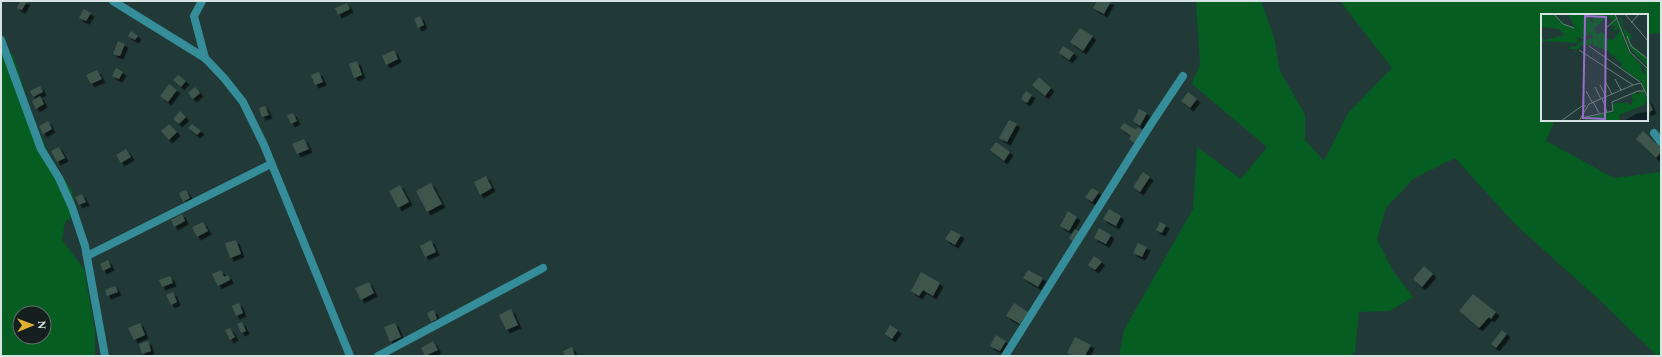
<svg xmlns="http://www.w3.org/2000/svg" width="1662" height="357" viewBox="0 0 1662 357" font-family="Spectral,serif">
	<defs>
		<filter id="shadow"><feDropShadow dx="3.5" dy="3.5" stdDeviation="0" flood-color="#0009"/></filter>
	</defs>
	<rect width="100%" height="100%" fill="#213a38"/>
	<g fill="#055d21" fill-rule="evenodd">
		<polygon points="1196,1 1261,1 1274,37 1280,71 1305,115 1305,140 1324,161 1348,113 1392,68 1340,1 1661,1 1661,33 1647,34 1647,15 1542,15 1542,120 1555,120 1546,141 1614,178 1661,172 1661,356 1657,356 1605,305 1515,224 1455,158 1413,179 1386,208 1377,239 1393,271 1413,297 1390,311 1359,312 1355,352 1350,356 1119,356 1124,330 1193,209 1197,147 1241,179 1267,147 1192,84 1200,64"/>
		<path d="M1 46 13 55 32 115 52 162 72 190 76 214 65 222 62 240 84 269 95 332V356H1ZM20 313H44V337H20Z"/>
	</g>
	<g fill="#3e554c" filter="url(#shadow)">
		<polygon points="20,1 27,1 22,10 17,8"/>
		<polygon points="1097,1 1111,1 1104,14 1093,8"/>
		<polygon points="347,3 350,9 338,15 335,8"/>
		<polygon points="84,9 91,13 86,21 79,18"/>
		<polygon points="420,16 424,25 418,28 414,19"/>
		<polygon points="1080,28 1093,36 1083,51 1070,42"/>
		<polygon points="131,31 138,36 135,40 128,36"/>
		<polygon points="118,41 125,44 120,56 113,54"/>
		<polygon points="1063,46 1074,53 1069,60 1059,53"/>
		<polygon points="394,50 398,59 386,65 382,56"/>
		<polygon points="357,61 362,75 354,78 349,64"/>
		<polygon points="116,68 123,72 119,79 112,76"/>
		<polygon points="97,70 102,79 91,84 86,75"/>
		<polygon points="319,72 323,82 315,85 311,75"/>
		<polygon points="178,75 186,81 181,87 173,80"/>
		<polygon points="1039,77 1051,88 1045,96 1032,85"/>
		<polygon points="169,84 177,90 168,102 160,96"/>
		<polygon points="40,86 43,92 33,97 30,91"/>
		<polygon points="195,87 200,93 193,99 188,93"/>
		<polygon points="1026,91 1032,95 1027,103 1021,99"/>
		<polygon points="1188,92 1197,99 1190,108 1181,101"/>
		<polygon points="40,96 44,104 36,109 32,101"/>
		<polygon points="1647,98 1653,110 1647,113"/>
		<polygon points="265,106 269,115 262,117 259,108"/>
		<polygon points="1139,109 1147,113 1140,126 1133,121"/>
		<polygon points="180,111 186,117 179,124 173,119"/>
		<polygon points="293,113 297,121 291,124 287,115"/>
		<polygon points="1009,120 1017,124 1007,142 999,138"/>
		<polygon points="48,121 52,129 43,134 39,126"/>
		<polygon points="1124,123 1136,130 1138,127 1143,131 1135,144 1129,139 1131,136 1120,128"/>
		<polygon points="169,124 177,132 169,140 161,131"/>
		<polygon points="192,124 201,131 197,135 188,128"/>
		<polygon points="1643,131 1661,148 1661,152 1656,158 1636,139"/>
		<polygon points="304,139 309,149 297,154 292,144"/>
		<polygon points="996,142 1010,152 1004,161 990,150"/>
		<polygon points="59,147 65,158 57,162 51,151"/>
		<polygon points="126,149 131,157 121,163 116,155"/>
		<polygon points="1143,172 1150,177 1140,192 1133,187"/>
		<polygon points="486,176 492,188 480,195 474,182"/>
		<polygon points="431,183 442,204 427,212 416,191"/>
		<polygon points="400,185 409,202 398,208 389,191"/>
		<polygon points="1092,188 1099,192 1092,202 1085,197"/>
		<polygon points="186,190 190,198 183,202 179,193"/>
		<polygon points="82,194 86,202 79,205 75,197"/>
		<polygon points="1109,209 1121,216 1116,226 1103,219"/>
		<polygon points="1068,211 1077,217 1069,231 1060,226"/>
		<polygon points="182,214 185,221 174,227 171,220"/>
		<polygon points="203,222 208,231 197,237 192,227"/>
		<polygon points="1160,222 1166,225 1162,233 1156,230"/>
		<polygon points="1099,228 1111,235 1106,244 1094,238"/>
		<polygon points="1075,229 1080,232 1074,242 1069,238"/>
		<polygon points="951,230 961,235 955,245 945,239"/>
		<polygon points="236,240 241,254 230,258 225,243"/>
		<polygon points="431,240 436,252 425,257 420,246"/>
		<polygon points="1138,243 1147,247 1142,257 1133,253"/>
		<polygon points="1094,256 1102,262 1095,270 1088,265"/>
		<polygon points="108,260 111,267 103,271 100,264"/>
		<polygon points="1424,266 1433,274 1422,287 1413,279"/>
		<polygon points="221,270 224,277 228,275 230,280 218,286 212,274"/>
		<polygon points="1028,270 1043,278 1038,287 1023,278"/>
		<polygon points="921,272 940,283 933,296 923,290 919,296 911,291"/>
		<polygon points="170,276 173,283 162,287 159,280"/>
		<polygon points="369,282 374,293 361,300 355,288"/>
		<polygon points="115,286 118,292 107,296 105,290"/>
		<polygon points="173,292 177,302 171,305 166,295"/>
		<polygon points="1473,294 1496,312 1491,319 1489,317 1479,328 1459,311"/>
		<polygon points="239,303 243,313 236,316 232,306"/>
		<polygon points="1014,303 1028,312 1020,324 1006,316"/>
		<polygon points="511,309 518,325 506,330 499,315"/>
		<polygon points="434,310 437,319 431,322 427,313"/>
		<polygon points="242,322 246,331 241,333 237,324"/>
		<polygon points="140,323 145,335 134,340 128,328"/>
		<polygon points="395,323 401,337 390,342 384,327"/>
		<polygon points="890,325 898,330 892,339 885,334"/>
		<polygon points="230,328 235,337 230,340 225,330"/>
		<polygon points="1502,330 1507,334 1496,348 1491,344"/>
		<polygon points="996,335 1006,341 1000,351 990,346"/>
		<polygon points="1075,337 1091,345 1085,356 1072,356 1067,353"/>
		<polygon points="148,341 151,351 142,354 139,344"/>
		<polygon points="433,341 438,350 425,356 421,348"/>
		<polygon points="572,347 575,356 565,356 563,351"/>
	</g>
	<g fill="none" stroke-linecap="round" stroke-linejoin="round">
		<g stroke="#358d9a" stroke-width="8">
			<polyline points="113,1 205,58 224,78 243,102 264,145 350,356"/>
			<polyline points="202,1 194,16 205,58"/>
			<polyline points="1,40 41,149 59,178 72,207 85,246 105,356"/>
			<polyline points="1654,133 1661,142"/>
			<polyline points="87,256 271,164"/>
			<polyline points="378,356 543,268"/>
			<polyline points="1005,356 1151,124 1183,76"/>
		</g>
	</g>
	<g transform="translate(1541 14)">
		<rect width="107" height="107" fill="#213a38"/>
		<path d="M0 0H13L22 9 33 14 34 12 31 10 32 8 28 2 30 0H45L52 10 53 0H74L88 38 101 52 100 57 104 60 103 53 107 55V82L100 68 79 52 81 50 67 37 52 31V27L48 31H41L33 39 35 35H28L29 32 34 33 40 27 53 24 48 19 42 25 34 23 38 27 34 29 0 27V24L5 26 24 21 18 15 0 13ZM67 2 72 6 70 12H76L72 15 73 18 77 14 79 17 72 26 67 25 61 18 56 20 53 15ZM80 3 83 15 92 23 88 26 90 30 107 46V53L89 34 78 4ZM98 77H102L107 86 103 91 78 101 79 107H43L45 104 70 98 75 99 71 96 72 90 74 89H87L91 92V86H97L91 85V81L94 79 99 81Z" fill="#055d21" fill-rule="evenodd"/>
		<path d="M107 98V107H83L97 99Z" fill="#0f1e26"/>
		<path fill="none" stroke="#697e7c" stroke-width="1" d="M13 0 22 10 33 14M74 0 89 38 107 55M84 0 107 27M90 9 98 0M64 15 76 4M86 22 90 32 107 45M48 32 99 68M38 36 92 71M74 65 80 76M65 69 71 80M59 71 65 83M54 73 60 85M45 77 51 88M61 84 66 98M52 88 58 99M40 104 72 97 71 88 97 77H103M20 107 41 92H45M38 107 48 90 92 71 100 69 107 84"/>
		<path fill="#9a6ccb" fill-opacity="0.15" stroke="#9a6ccb" stroke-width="2" d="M44 2 65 3 64 105 42 104Z"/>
		<rect width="107" height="107" fill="none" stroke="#d5e4e2" stroke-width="2"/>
	</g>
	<rect width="1662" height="357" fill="none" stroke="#d5e4e2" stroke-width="4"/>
	<g transform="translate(32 325) rotate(89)"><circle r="19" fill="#141f1e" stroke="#616e6c"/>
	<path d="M0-3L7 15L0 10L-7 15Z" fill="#e0b034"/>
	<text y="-6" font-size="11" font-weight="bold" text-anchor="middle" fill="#d5e4e2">N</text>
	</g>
</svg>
